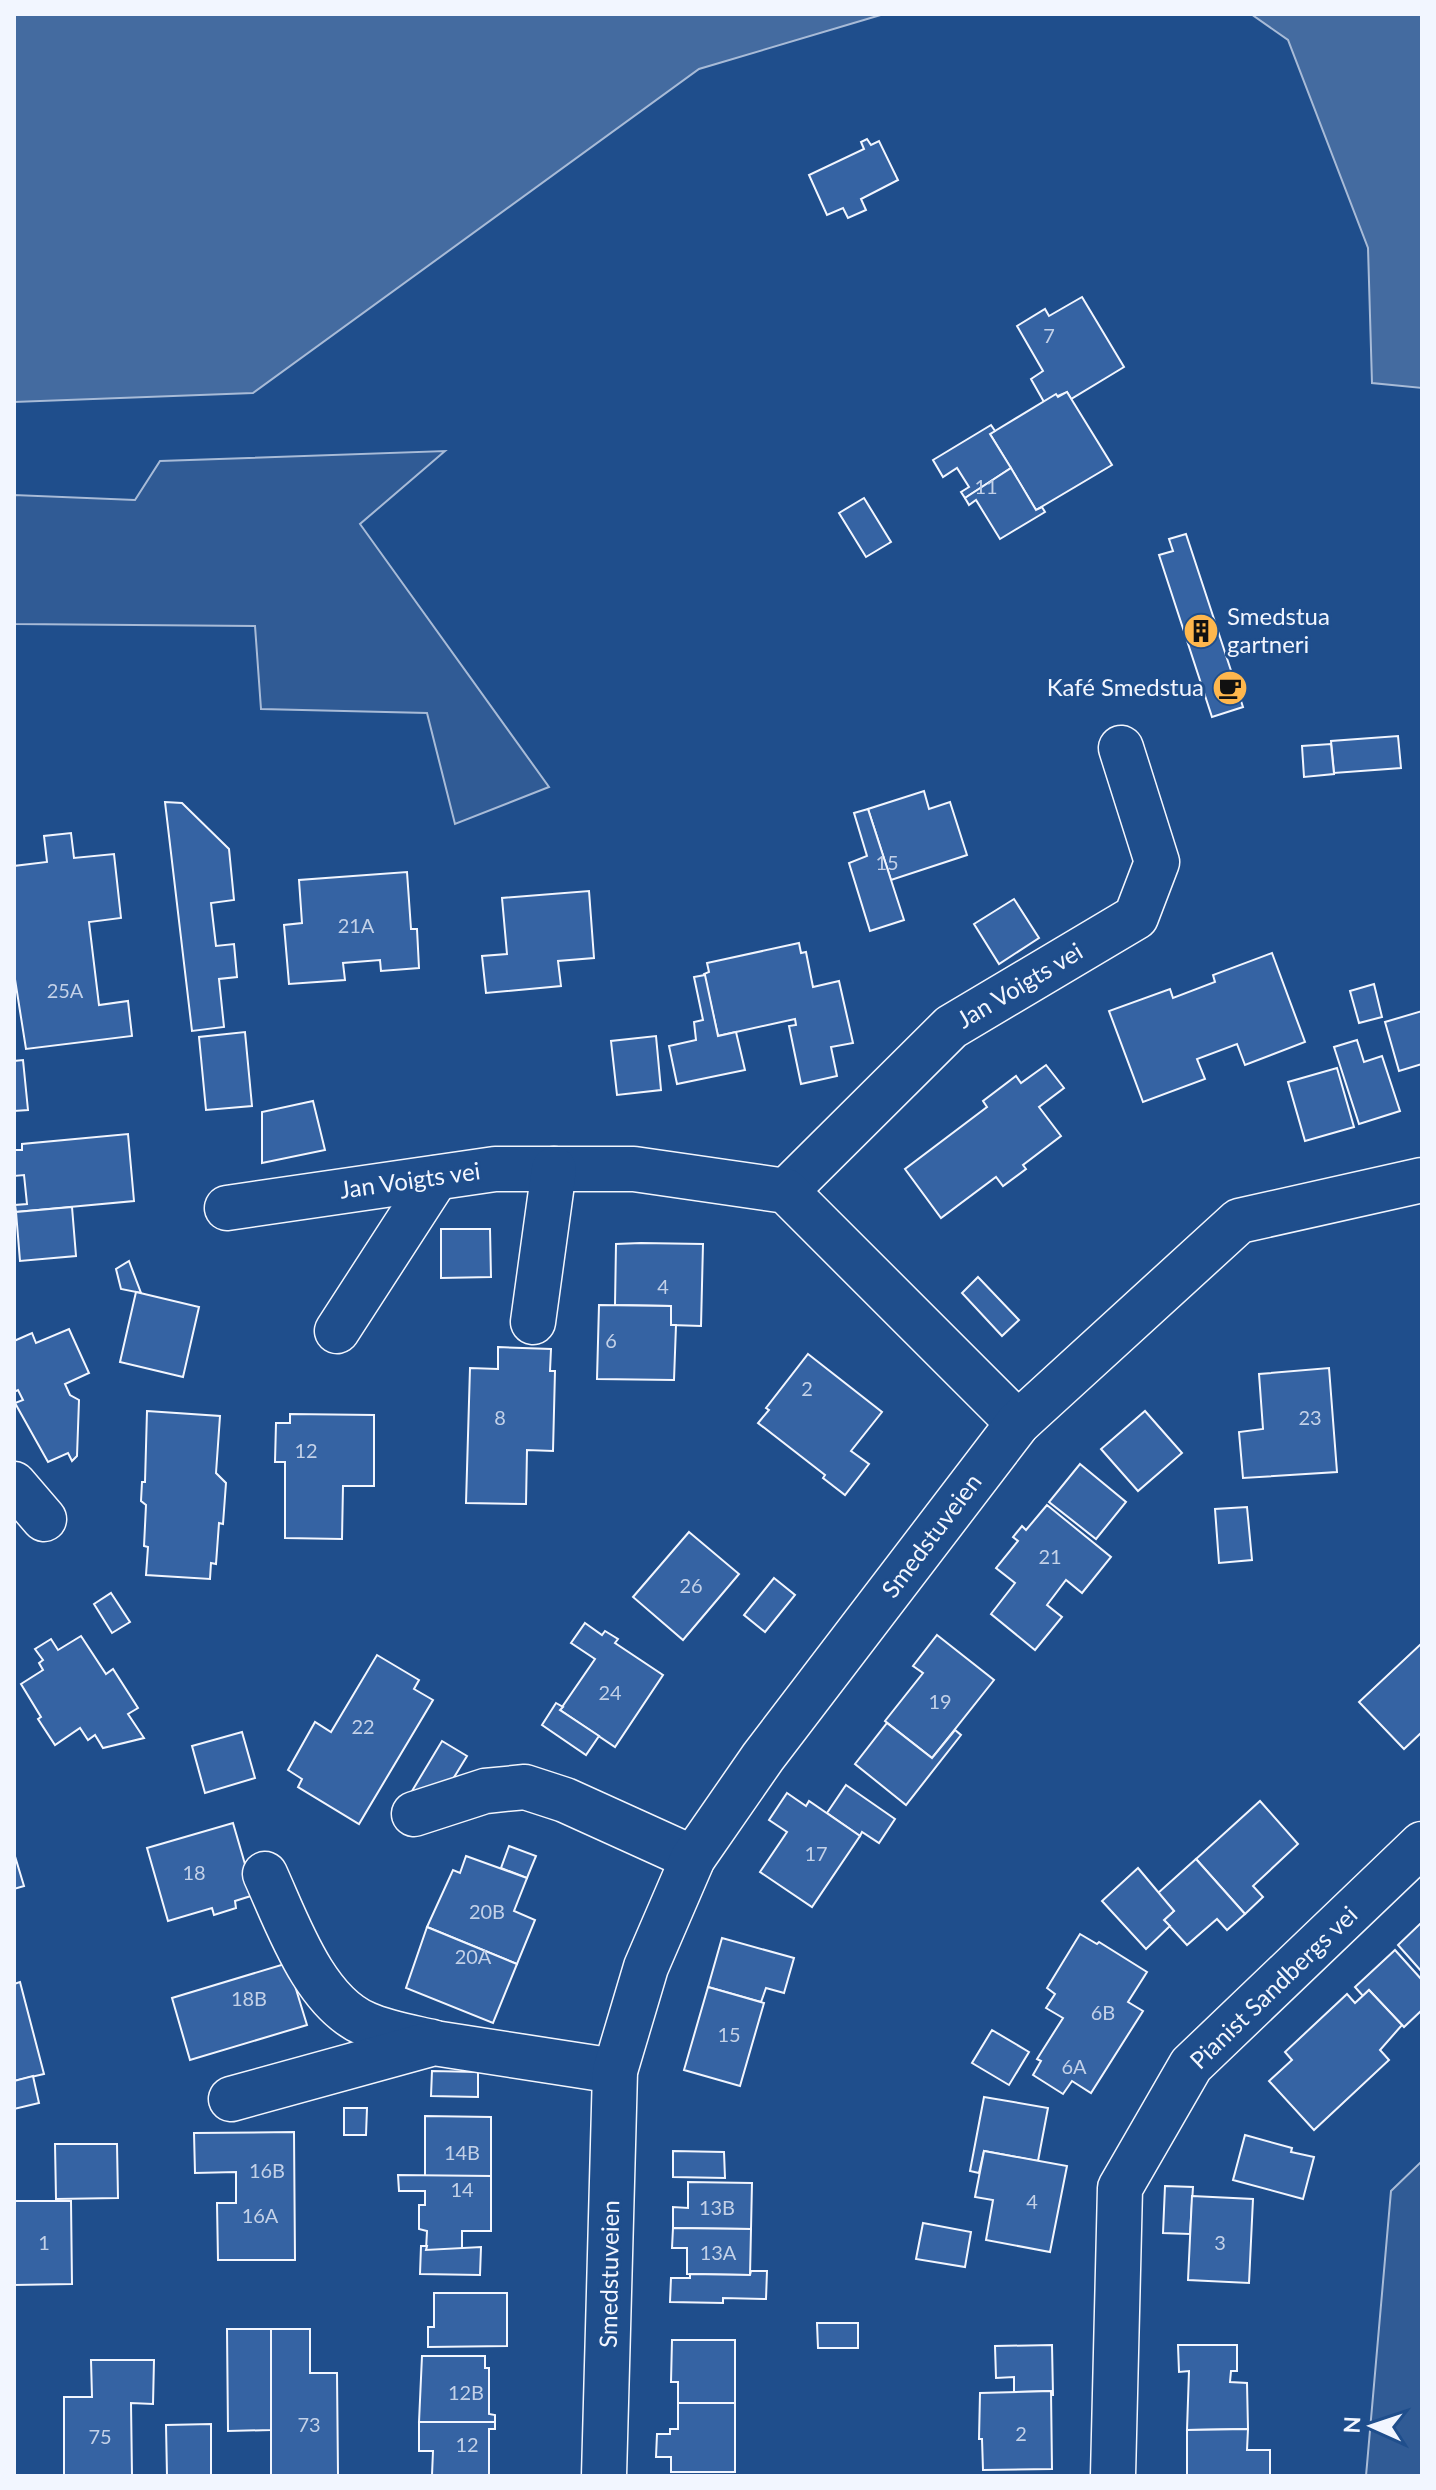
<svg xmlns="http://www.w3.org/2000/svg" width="1436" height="2490" viewBox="0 0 1436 2490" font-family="Lato,sans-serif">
	<rect width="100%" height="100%" fill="#1f4e8c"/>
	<g fill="#305b95" stroke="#a8bbd7" stroke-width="2">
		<polygon points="445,451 360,524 549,787 455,824 427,713 261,709 255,626 14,624 14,495 135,500 160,461"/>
		<polygon points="1422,2161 1422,2476 1366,2476 1391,2191"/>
	</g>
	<g fill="#446ba0" stroke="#a8bbd7" stroke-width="2">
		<polygon points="14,14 884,14 699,69 253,393 14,402"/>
		<polygon points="1251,14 1422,14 1422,388 1372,383 1368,248 1288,40"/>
	</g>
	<g fill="#3563a3" stroke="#f2f6ff" stroke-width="2">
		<polygon points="867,139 871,145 879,141 898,180 861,199 866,210 848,218 843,208 827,215 809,175 864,149 861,142"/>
		<polygon points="1082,297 1124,367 1071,399 1067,392 1044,402 1031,379 1043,371 1017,326 1045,309 1049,316"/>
		<polygon points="1067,392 1112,465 1036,510 990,434 1056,394 1058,397"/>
		<polygon points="991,425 995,431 990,434 1011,468 965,498 961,492 969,487 957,468 943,477 933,460"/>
		<polygon points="1011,468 1036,510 1042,507 1045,512 1000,539 976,500 969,505 965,498"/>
		<polygon points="864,498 891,542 866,557 839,513"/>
		<polygon points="1186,534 1243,707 1212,717 1159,555 1173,551 1169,539"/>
		<polygon points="1398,736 1401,768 1334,773 1331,741"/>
		<polygon points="1331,744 1334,774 1304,777 1302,746"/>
		<polygon points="924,791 929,809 950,802 967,855 891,880 868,809"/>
		<polygon points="165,802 182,803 229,849 234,900 211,903 216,946 234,944 237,977 219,979 224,1027 192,1031"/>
		<polygon points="868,809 904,920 870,931 849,863 867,856 854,813"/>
		<polygon points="71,833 74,858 114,854 121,918 89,922 99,1005 128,1001 132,1036 26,1049 14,973 14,866 47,862 44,836"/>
		<polygon points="407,872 411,929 417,929 419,968 381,971 380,960 343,963 345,980 289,984 284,925 302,923 299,880"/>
		<polygon points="589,891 594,958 558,961 561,986 486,993 482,956 507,954 502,898"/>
		<polygon points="1014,899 1039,938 999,964 974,924"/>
		<polygon points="799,943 801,953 806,952 813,987 839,981 853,1043 831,1047 837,1076 801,1084 789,1026 796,1025 795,1019 718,1036 704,974 709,972 707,963"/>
		<polygon points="1272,953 1305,1042 1245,1065 1237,1044 1197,1059 1205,1079 1143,1102 1109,1011 1170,989 1173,998 1215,982 1213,975"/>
		<polygon points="705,975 718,1036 736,1032 745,1070 677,1084 669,1046 696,1040 694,1022 703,1020 694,977"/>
		<polygon points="1374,984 1382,1017 1359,1023 1350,991"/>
		<polygon points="1422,1011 1422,1064 1399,1071 1385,1022"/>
		<polygon points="245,1032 252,1106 206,1110 199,1037"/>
		<polygon points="656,1036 661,1090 617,1095 611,1041"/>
		<polygon points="1357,1040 1364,1062 1382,1056 1400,1111 1359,1124 1334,1047"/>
		<polygon points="23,1060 28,1110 14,1111 14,1061"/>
		<polygon points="1046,1065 1064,1088 1039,1107 1061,1136 1023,1165 1026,1169 1003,1186 996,1177 941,1218 905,1169 987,1107 983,1101 1016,1076 1021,1083"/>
		<polygon points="1337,1068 1354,1127 1305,1141 1288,1082"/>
		<polygon points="313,1101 325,1150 262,1163 262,1112"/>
		<polygon points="128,1134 134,1201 16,1212 15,1205 27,1204 24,1175 14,1176 14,1150 22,1150 22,1144"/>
		<polygon points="72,1207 76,1256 20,1261 16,1212"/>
		<polygon points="441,1229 490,1229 491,1277 441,1278"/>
		<polygon points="641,1243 703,1244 701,1326 671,1325 671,1306 615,1305 616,1244"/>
		<polygon points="129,1261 141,1293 121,1289 116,1269"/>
		<polygon points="978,1277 1019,1320 1002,1336 962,1293"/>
		<polygon points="136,1292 199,1307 183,1377 120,1362"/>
		<polygon points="599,1305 671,1306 671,1325 676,1325 674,1380 597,1379"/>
		<polygon points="69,1329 89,1373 65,1384 70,1395 79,1400 77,1456 72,1461 68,1453 48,1462 15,1403 23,1400 18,1390 14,1392 14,1341 32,1333 36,1343"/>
		<polygon points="498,1347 551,1349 550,1371 555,1371 553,1451 527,1450 526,1504 466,1503 470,1368 498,1369"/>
		<polygon points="808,1354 882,1412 851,1451 869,1464 845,1495 823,1478 825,1475 758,1423 769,1410 766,1408"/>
		<polygon points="1329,1368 1337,1472 1243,1478 1239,1432 1263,1429 1259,1374"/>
		<polygon points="147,1411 220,1416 216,1473 226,1483 223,1524 219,1523 216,1564 211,1563 210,1579 146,1575 148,1547 144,1546 146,1505 141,1501 142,1482 145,1482"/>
		<polygon points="1145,1411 1182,1453 1138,1491 1101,1449"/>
		<polygon points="290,1414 374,1415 374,1486 343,1486 342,1539 285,1538 285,1462 275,1462 276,1423 290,1423"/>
		<polygon points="1080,1464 1126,1502 1096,1539 1049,1502"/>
		<polygon points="1047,1505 1111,1557 1082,1593 1066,1580 1047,1605 1062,1617 1035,1650 991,1614 1015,1583 996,1568 1018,1541 1013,1537 1022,1526 1026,1530"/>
		<polygon points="1247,1507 1252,1560 1219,1563 1215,1509"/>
		<polygon points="689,1532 739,1574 683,1640 633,1597"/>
		<polygon points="774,1578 795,1595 765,1632 744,1615"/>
		<polygon points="111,1593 130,1622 112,1633 94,1604"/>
		<polygon points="585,1623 602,1635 605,1631 618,1639 615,1643 663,1675 615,1747 560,1710 595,1659 571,1643"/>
		<polygon points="937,1635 994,1680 932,1758 885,1721 923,1673 913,1666"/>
		<polygon points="81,1636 106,1674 113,1669 138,1708 128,1714 144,1738 103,1748 95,1735 88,1740 80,1728 55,1745 38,1719 41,1717 21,1684 43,1670 39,1663 43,1660 35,1649 51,1639 58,1650"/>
		<polygon points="1422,1643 1422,1732 1404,1749 1359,1702"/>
		<polygon points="377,1655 419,1680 414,1689 433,1700 359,1824 298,1787 302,1779 288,1770 315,1722 331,1732"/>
		<polygon points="556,1703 563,1707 560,1710 599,1736 586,1755 542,1725"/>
		<polygon points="887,1723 932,1758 955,1730 961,1735 906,1805 855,1764"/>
		<polygon points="242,1732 255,1778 205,1793 192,1746"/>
		<polygon points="442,1741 467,1756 445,1792 412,1791"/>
		<polygon points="846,1785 895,1819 879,1843 862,1832 860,1836 827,1813"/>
		<polygon points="787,1793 806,1806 809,1801 860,1836 812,1907 760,1872 787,1832 769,1820"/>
		<polygon points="1260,1801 1298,1844 1253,1886 1263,1897 1245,1914 1196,1859"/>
		<polygon points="233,1823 254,1895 235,1901 236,1908 214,1915 212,1908 168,1921 147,1848"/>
		<polygon points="509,1846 536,1856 527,1878 501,1868"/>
		<polygon points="14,1853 24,1886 14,1889"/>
		<polygon points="466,1856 527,1878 514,1911 535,1920 517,1964 427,1927 453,1870 460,1873"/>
		<polygon points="1196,1859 1245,1914 1227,1930 1217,1919 1187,1945 1164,1920 1174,1911 1158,1893"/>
		<polygon points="1138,1868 1174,1911 1164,1920 1170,1926 1146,1949 1102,1901"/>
		<polygon points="1422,1922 1422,1972 1398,1945"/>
		<polygon points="427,1927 517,1964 493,2023 406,1988"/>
		<polygon points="1080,1934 1097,1944 1099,1942 1147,1972 1128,2002 1143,2011 1091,2093 1072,2081 1063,2094 1033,2075 1041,2061 1037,2059 1063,2018 1046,2008 1055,1994 1047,1988"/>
		<polygon points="722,1938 794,1958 784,1993 766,1988 761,2002 708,1987"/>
		<polygon points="1395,1950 1422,1980 1422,2010 1404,2027 1369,1990 1363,1996 1355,1987"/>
		<polygon points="288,1963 307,2025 190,2060 172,1998"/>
		<polygon points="20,1982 44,2074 14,2081 14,1984"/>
		<polygon points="708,1987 764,2003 740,2086 684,2070"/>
		<polygon points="1369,1990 1402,2025 1380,2050 1389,2060 1314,2130 1269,2081 1292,2060 1285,2052 1347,1994 1355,2003"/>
		<polygon points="992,2030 1029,2052 1009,2085 972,2063"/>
		<polygon points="432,2071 478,2072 478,2097 431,2096"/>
		<polygon points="33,2076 39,2103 14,2109 14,2081"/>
		<polygon points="984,2097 1048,2108 1038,2161 984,2151 979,2173 970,2171"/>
		<polygon points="344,2108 367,2108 366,2135 344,2135"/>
		<polygon points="425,2116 491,2117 491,2176 425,2176"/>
		<polygon points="294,2132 295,2260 218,2260 217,2203 236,2203 236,2172 195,2173 194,2133"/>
		<polygon points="1245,2135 1292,2148 1291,2152 1314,2157 1303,2199 1233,2180"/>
		<polygon points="55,2144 117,2144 118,2198 56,2199"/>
		<polygon points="673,2151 724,2152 725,2178 673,2177"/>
		<polygon points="984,2151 1067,2166 1050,2252 986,2240 993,2200 975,2197"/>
		<polygon points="398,2175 491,2176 491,2231 462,2231 462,2250 426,2250 427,2231 419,2229 419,2205 425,2205 425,2191 399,2191"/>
		<polygon points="688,2182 752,2183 751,2229 673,2228 673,2207 688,2208"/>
		<polygon points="1165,2186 1193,2187 1190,2234 1163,2233"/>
		<polygon points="1192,2196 1253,2199 1249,2283 1188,2280"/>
		<polygon points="14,2201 71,2201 72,2284 14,2285"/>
		<polygon points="923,2223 971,2232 965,2267 916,2259"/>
		<polygon points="673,2228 751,2229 750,2275 687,2274 687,2248 672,2248"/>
		<polygon points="421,2246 427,2246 426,2250 481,2247 480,2275 420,2274"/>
		<polygon points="751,2271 767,2271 766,2299 723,2298 723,2303 670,2302 671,2278 690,2278 690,2274 750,2275"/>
		<polygon points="434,2293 507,2293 507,2346 428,2347 428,2327 434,2327"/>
		<polygon points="817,2323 858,2323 858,2348 818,2348"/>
		<polygon points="227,2329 271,2329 271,2430 228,2431"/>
		<polygon points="271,2329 310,2329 310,2373 337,2373 338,2475 271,2476"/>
		<polygon points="672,2340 735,2340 735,2403 678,2403 678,2382 671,2382"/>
		<polygon points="1052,2345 1053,2395 1050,2395 1051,2391 1014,2392 1014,2377 996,2378 995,2346"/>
		<polygon points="1178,2345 1237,2345 1237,2371 1231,2371 1230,2382 1247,2383 1248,2429 1187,2430 1189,2371 1179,2372"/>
		<polygon points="422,2356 485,2356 485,2368 489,2368 489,2414 495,2415 495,2422 419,2422"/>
		<polygon points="91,2360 154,2360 153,2404 131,2403 132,2476 64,2476 64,2397 92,2397"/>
		<polygon points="1051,2391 1052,2469 983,2470 982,2439 979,2439 980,2393"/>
		<polygon points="678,2403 735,2403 735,2472 671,2472 671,2457 656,2457 657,2434 670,2434 670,2429 678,2429"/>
		<polygon points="419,2422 495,2422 495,2429 489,2429 489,2475 432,2475 433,2451 419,2451"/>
		<polygon points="211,2424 211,2476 167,2476 166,2425"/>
		<polygon points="1248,2429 1247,2450 1270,2450 1270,2476 1187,2476 1187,2430"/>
	</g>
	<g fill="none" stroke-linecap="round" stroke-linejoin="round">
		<defs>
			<g id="minor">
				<polyline points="786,1191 951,1027 1136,917 1157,862 1121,748"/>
				<polyline points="227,1208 495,1169 634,1169 786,1191 1018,1423"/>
				<polyline points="533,1322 554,1169"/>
				<polyline points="337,1331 436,1178"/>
				<polyline points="14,1484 44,1519"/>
				<polyline points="414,1814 485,1791 525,1787 565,1800 693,1858"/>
				<path d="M265 1874C287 1922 314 2002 366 2024 386 2033 410 2037 432 2042"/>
				<polyline points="231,2099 434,2043 615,2071"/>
				<polyline points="604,2476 615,2071 646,1967 693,1858 763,1757 1018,1423 1239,1221 1422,1180"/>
				<polyline points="1113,2476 1120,2188 1191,2065 1422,1844"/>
			</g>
		</defs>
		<use href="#minor" stroke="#f2f6ff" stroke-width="47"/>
		<use href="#minor" stroke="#1f4e8c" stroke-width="44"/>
	</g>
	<defs>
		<symbol id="building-disc" viewBox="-11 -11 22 22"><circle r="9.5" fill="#ffb74d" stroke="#1f4e8c"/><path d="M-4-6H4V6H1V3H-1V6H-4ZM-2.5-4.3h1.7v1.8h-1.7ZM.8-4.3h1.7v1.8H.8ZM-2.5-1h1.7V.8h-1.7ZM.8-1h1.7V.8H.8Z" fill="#111"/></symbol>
		<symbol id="cafe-disc" viewBox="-11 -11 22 22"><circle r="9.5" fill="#ffb74d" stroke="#1f4e8c"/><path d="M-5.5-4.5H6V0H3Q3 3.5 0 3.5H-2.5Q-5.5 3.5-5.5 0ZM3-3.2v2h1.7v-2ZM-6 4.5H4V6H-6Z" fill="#111"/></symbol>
	</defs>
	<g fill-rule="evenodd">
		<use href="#building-disc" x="1181" y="611" width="40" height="40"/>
		<use href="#cafe-disc" x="1210" y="668" width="40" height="40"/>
	</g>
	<g text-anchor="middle" stroke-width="6" stroke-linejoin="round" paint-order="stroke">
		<g font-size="20" fill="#c3d1e8">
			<text x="1049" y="343">7</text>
			<text x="986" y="494">11</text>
			<text x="887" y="870">15</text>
			<text x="356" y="933">21A</text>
			<text x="65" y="998">25A</text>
			<text x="663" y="1294">4</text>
			<text x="611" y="1348">6</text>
			<text x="807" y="1396">2</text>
			<text x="500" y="1425">8</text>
			<text x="1310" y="1425">23</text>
			<text x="306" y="1458">12</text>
			<text x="1050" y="1564">21</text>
			<text x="691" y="1593">26</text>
			<text x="610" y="1700">24</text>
			<text x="940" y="1709">19</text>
			<text x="363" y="1734">22</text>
			<text x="816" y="1861">17</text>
			<text x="194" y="1880">18</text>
			<text x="487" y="1919">20B</text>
			<text x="473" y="1964">20A</text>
			<text x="249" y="2006">18B</text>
			<text x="1103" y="2020">6B</text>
			<text x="729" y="2042">15</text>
			<text x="1074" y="2074">6A</text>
			<text x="462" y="2160">14B</text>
			<text x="267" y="2178">16B</text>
			<text x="462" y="2197">14</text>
			<text x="1032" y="2209">4</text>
			<text x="717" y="2215">13B</text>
			<text x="260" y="2223">16A</text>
			<text x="44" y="2250">1</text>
			<text x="1220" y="2250">3</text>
			<text x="718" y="2260">13A</text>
			<text x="466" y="2400">12B</text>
			<text x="309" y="2432">73</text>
			<text x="1021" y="2441">2</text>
			<text x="100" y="2444">75</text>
			<text x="467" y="2452">12</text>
		</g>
		<g font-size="24" fill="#f2f6ff" stroke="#1f4e8c" text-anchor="start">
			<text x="1227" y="625">Smedstua<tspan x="1227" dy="28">gartneri</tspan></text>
			<text x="1204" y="696" text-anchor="end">Kafé Smedstua</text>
		</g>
		<g font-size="24" fill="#f2f6ff" stroke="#1f4e8c">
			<text transform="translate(1020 986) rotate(-31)" y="8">Jan Voigts vei</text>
			<text transform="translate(410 1181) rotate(-8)" y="8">Jan Voigts vei</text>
			<text transform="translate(932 1536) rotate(-53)" y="8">Smedstuveien</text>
			<text transform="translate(1274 1988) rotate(-44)" y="8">Pianist Sandbergs vei</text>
			<text transform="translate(610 2274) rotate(-89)" y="8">Smedstuveien</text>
		</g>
	</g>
	<rect width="1436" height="2490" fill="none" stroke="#f2f6ff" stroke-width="32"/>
	<g transform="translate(1372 2426) rotate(273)" stroke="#1f4e8c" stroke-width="6" paint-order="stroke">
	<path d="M0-6L14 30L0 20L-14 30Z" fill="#f2f6ff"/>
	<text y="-12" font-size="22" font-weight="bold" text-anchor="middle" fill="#f2f6ff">N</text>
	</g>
</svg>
